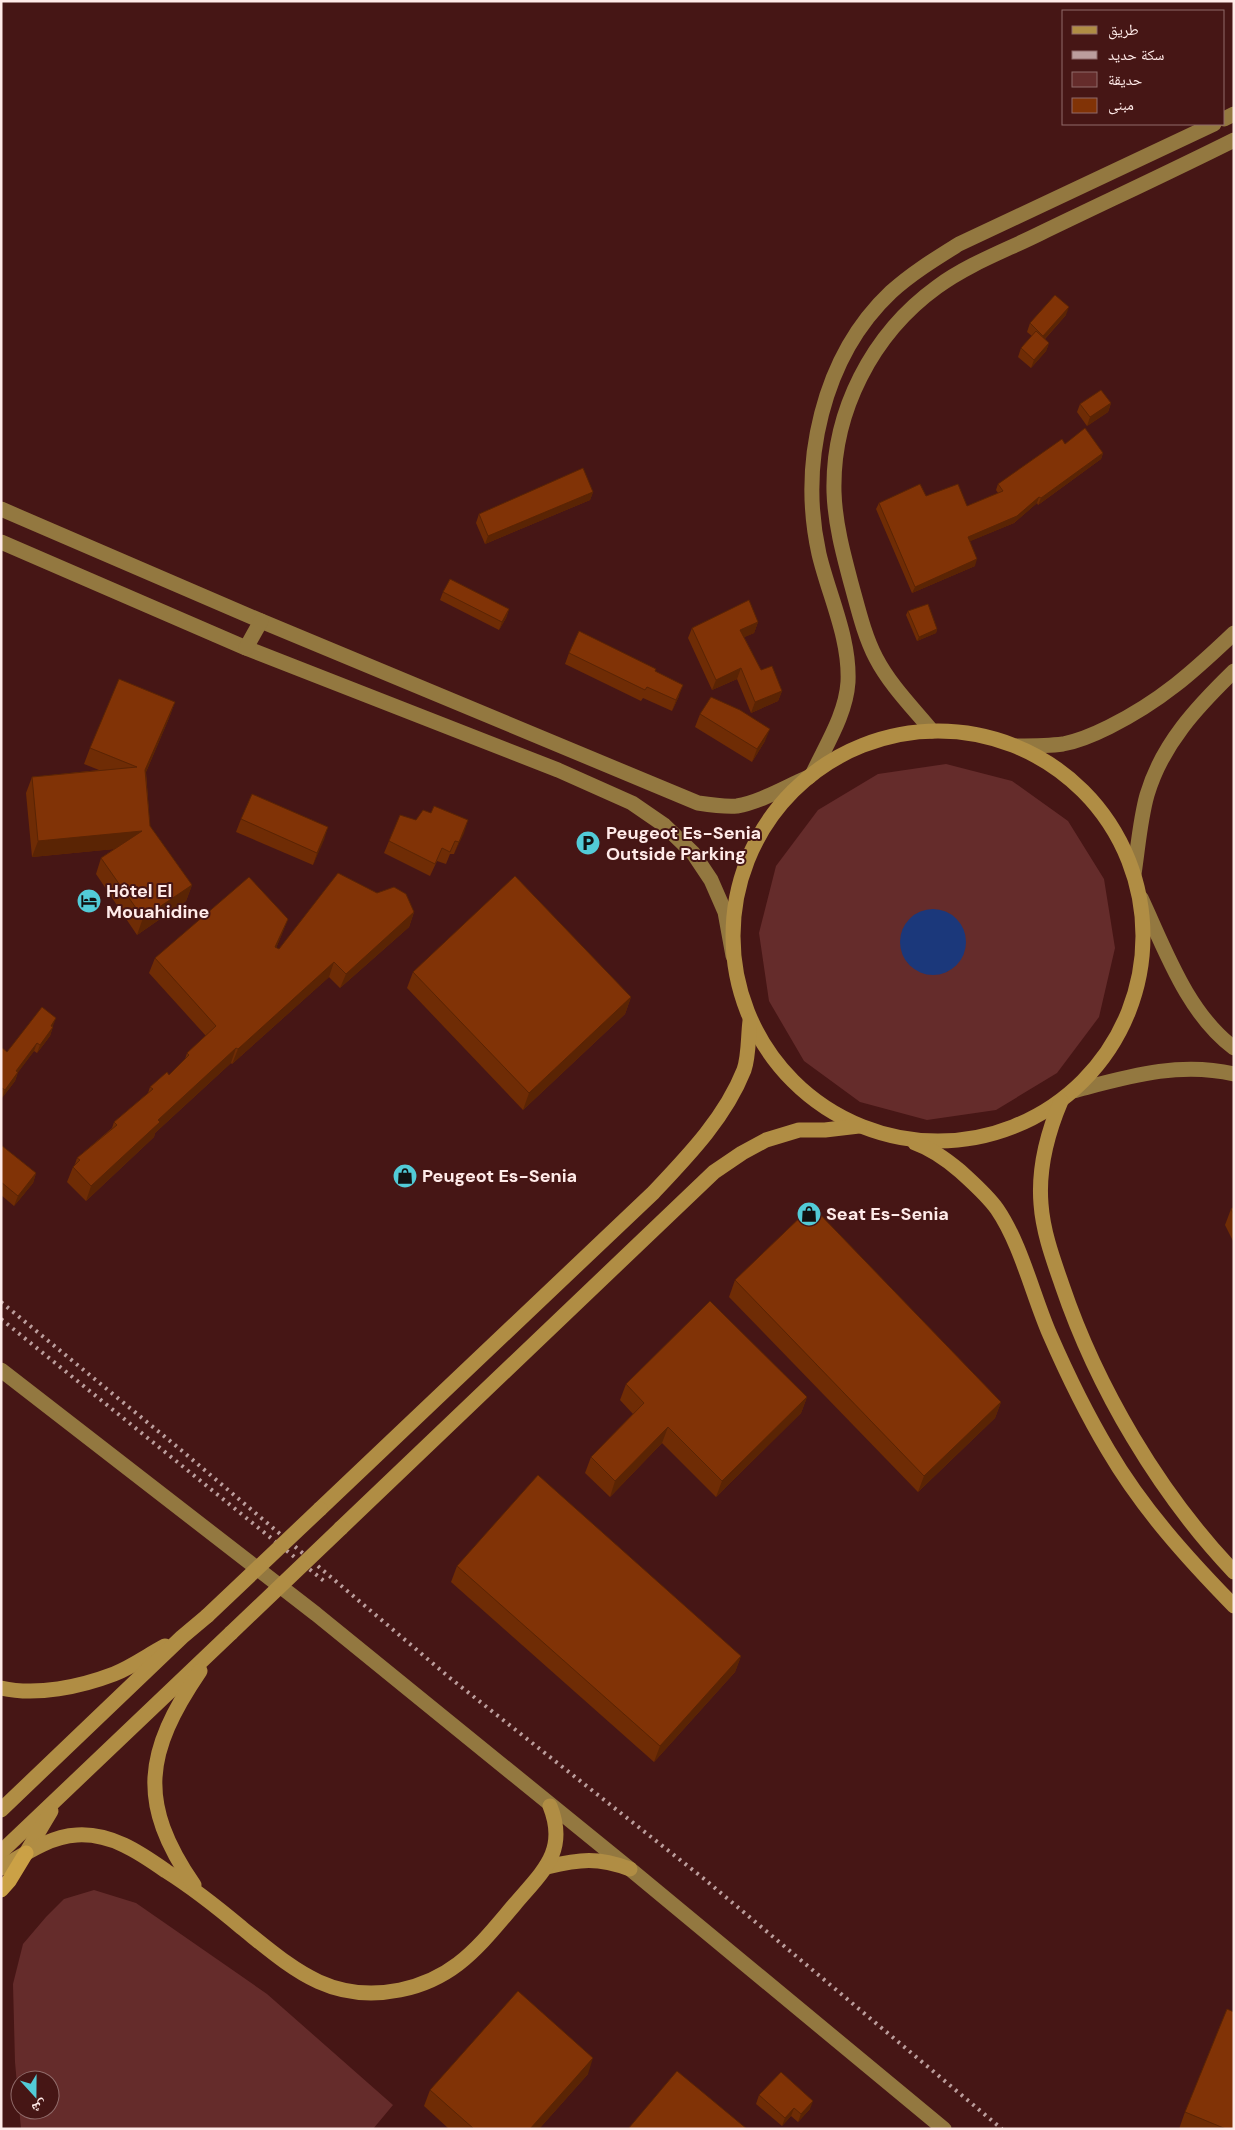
<svg xmlns="http://www.w3.org/2000/svg" width="1235" height="2130" viewBox="0 0 1235 2130" font-family="'DM Sans','Noto Naskh Arabic',sans-serif">
	<rect width="100%" height="100%" fill="#461615"/>
	<g fill="#652c2b" fill-rule="evenodd">
		<path d="M946 764 1012 781 1068 821 1104 879 1115 948 1099 1017 1057 1073 996 1110 927 1120 860 1102 804 1061 769 1001 759 933 776 866 818 810 878 774ZM907 962 948 971C931 976 920 973 907 962Z"/>
		<path d="M94 1890 136 1903 267 1994 393 2105 373 2129H21L15 2062 13 1984 23 1944 46 1917 64 1899ZM20 2080H50V2110H20Z"/>
	</g>
	<circle fill="#1b387b" cx="933" cy="942" r="33"/>
	<g fill="none" stroke-linecap="round" stroke-linejoin="round">
		<g stroke="#937840" stroke-width="15">
			<polyline points="1224,119 1234,114"/>
			<path d="M1 509 261 621 698 803C711 805 724 807 737 806 761 802 787 786 809 777"/>
			<polyline points="1,542 246,648 558,770 632,803 664,825 693,853 711,880 725,912 733,956"/>
			<polyline points="246,648 261,621"/>
			<path d="M932 731C913 708 890 685 876 658 864 635 858 608 851 583 843 553 835 523 834 492 832 412 872 334 937 287 968 264 1007 250 1041 233 1105 202 1170 172 1234 140"/>
			<path d="M1017 746C1032 746 1048 746 1063 744 1079 741 1095 734 1109 727 1161 701 1193 672 1234 633"/>
			<path d="M813 773C826 745 846 714 848 682 850 638 829 596 819 554 799 464 822 357 891 292 912 273 935 259 959 244L1214 124"/>
			<path d="M1134 874C1138 848 1140 820 1147 795 1162 744 1197 707 1234 671"/>
			<path d="M1141 898C1165 949 1187 1013 1234 1048"/>
			<path d="M1073 1091C1127 1077 1178 1061 1234 1074"/>
			<polyline points="1,1370 316,1614 630,1869 944,2129"/>
		</g>
		<g stroke="#b08d44" stroke-width="15">
			<circle cx="938" cy="936" r="205"/>
			<path d="M1061 1101C1047 1134 1038 1168 1041 1204 1043 1232 1053 1259 1062 1285 1097 1388 1159 1493 1234 1572"/>
			<path d="M915 1143C932 1149 947 1160 960 1171 973 1183 987 1195 997 1209 1021 1244 1033 1296 1050 1335 1067 1374 1086 1413 1108 1450 1142 1508 1187 1558 1234 1606"/>
			<path d="M320 1509 653 1193C688 1156 725 1118 744 1070 749 1056 748 1036 750 1021"/>
			<polyline points="341,1528 714,1172 742,1153 766,1140 799,1130 825,1130 859,1126"/>
			<path d="M1 1688C37 1696 80 1687 114 1674 132 1667 148 1655 165 1646"/>
			<polyline points="1,1810 182,1637 207,1616"/>
			<polyline points="1,1852 231,1633"/>
			<polyline points="26,1853 51,1811"/>
			<path d="M547 1867C580 1859 598 1857 630 1869"/>
			<path d="M1 1868C23 1855 50 1836 77 1835 111 1833 139 1852 166 1871 193 1888 217 1907 242 1928 292 1968 330 2004 400 1990 420 1986 441 1977 458 1964 480 1947 497 1925 515 1904 543 1871 568 1851 550 1806"/>
			<path d="M194 1885C137 1802 145 1752 200 1671"/>
		</g>
		<polyline stroke="#cba146" stroke-width="15" points="1,1890 9,1881 26,1853"/>
		<g stroke="#bc9e9d" stroke-width="4" stroke-dasharray="2.5 5" stroke-linecap="butt">
			<polyline points="1,1302 181,1450 450,1678 703,1878 1002,2129"/>
			<polyline points="1,1319 324,1581"/>
		</g>
		<g stroke="#b08d44" stroke-width="15">
			<polyline points="207,1616 320,1509"/>
			<polyline points="231,1633 341,1528"/>
		</g>
	</g>
	<g fill="#6f2c05">
		<polygon points="1066,315 1045,339 1049,343 1046,351 1031,368 1018,357 1021,348 1032,336 1027,332 1030,323"/>
		<polygon points="1111,403 1108,412 1087,426 1077,412 1080,404"/>
		<polygon points="1065,444 1103,453 1101,459 1038,505 1037,503 1014,523 970,541 975,566 912,593 876,509 879,503 926,496 967,506 998,493 996,490 998,484"/>
		<polygon points="593,492 590,500 485,544 476,523 479,514"/>
		<polygon points="443,592 509,609 506,618 499,630 440,600"/>
		<polygon points="908,611 937,629 936,633 917,641 906,615"/>
		<polygon points="758,622 754,633 744,637 761,670 782,691 778,701 751,713 737,679 712,690 688,638 692,628"/>
		<polygon points="569,653 655,672 679,696 672,711 643,698 641,701 565,664"/>
		<polygon points="175,702 169,718 146,772 150,826 192,885 186,901 137,935 96,874 101,858 114,849 32,857 26,793 32,777 99,770 84,764 90,748"/>
		<polygon points="700,714 765,741 752,762 695,727"/>
		<polygon points="241,819 328,827 313,865 236,832"/>
		<polygon points="416,820 468,820 454,854 450,854 446,864 437,861 430,876 384,853 389,841"/>
		<polygon points="414,912 409,927 340,988 329,977 232,1064 231,1063 155,1133 154,1137 86,1201 67,1182 73,1167 75,1164 77,1158 112,1128 114,1122 148,1093 150,1087 169,1075 185,1059 187,1053 206,1036 149,973 155,958 288,919 276,948 279,949"/>
		<polygon points="413,972 631,997 625,1014 523,1110 407,988"/>
		<polygon points="53,1026 50,1036 37,1053 34,1051 18,1072 15,1081 2,1098 1,1097 1,1047 7,1052"/>
		<polygon points="1,1145 36,1173 33,1183 14,1206 1,1195"/>
		<polygon points="1234,1207 1234,1243 1225,1225 1231,1209"/>
		<polygon points="735,1280 1001,1402 995,1418 918,1492 729,1297"/>
		<polygon points="626,1384 807,1397 801,1413 716,1497 662,1443 610,1497 585,1473 591,1457 633,1414 620,1400"/>
		<polygon points="457,1566 741,1656 735,1672 654,1762 451,1582"/>
		<polygon points="588,2074 539,2129 449,2129 424,2106 430,2090"/>
		<polygon points="759,2095 810,2109 798,2122 791,2116 782,2126 756,2104"/>
		<polygon points="1185,2112 1234,2129 1179,2129"/>
	</g>
	<g fill="#5a2404">
		<polygon points="1069,307 1066,315 1040,344 1043,336"/>
		<polygon points="1049,343 1046,351 1031,368 1034,360"/>
		<polygon points="1111,403 1108,412 1087,426 1090,417"/>
		<polygon points="1103,453 1101,459 1038,505 1041,498"/>
		<polygon points="593,492 590,500 485,544 488,536"/>
		<polygon points="1039,497 1037,503 1014,523 966,543 968,537"/>
		<polygon points="977,559 975,566 912,593 915,587"/>
		<polygon points="509,609 506,618 499,630 502,622"/>
		<polygon points="758,622 754,633 736,641 740,630"/>
		<polygon points="937,629 936,633 917,641 919,637"/>
		<polygon points="741,668 737,679 712,690 716,680"/>
		<polygon points="683,685 679,696 672,711 676,700"/>
		<polygon points="782,691 778,701 751,713 755,702"/>
		<polygon points="175,702 169,718 140,786 145,770"/>
		<polygon points="770,729 765,741 752,762 757,749"/>
		<polygon points="468,820 464,833 454,854 459,842"/>
		<polygon points="328,827 324,840 313,865 317,853"/>
		<polygon points="142,831 136,847 32,857 38,841"/>
		<polygon points="192,885 186,901 137,935 143,918"/>
		<polygon points="414,912 409,927 340,988 346,974"/>
		<polygon points="288,919 282,934 270,962 275,947"/>
		<polygon points="334,962 329,977 232,1064 238,1049"/>
		<polygon points="631,997 625,1014 523,1110 529,1093"/>
		<polygon points="56,1018 53,1026 48,1034 51,1026"/>
		<polygon points="53,1027 50,1036 37,1053 40,1045"/>
		<polygon points="37,1043 34,1051 13,1079 16,1071"/>
		<polygon points="236,1048 231,1063 155,1133 154,1137 86,1201 91,1186 158,1120"/>
		<polygon points="18,1072 15,1081 2,1098 5,1090"/>
		<polygon points="36,1173 33,1183 14,1206 18,1196"/>
		<polygon points="807,1397 801,1413 716,1497 722,1481"/>
		<polygon points="1001,1402 995,1418 918,1492 924,1476"/>
		<polygon points="668,1427 662,1443 610,1497 615,1481"/>
		<polygon points="741,1656 735,1672 654,1762 660,1746"/>
		<polygon points="593,2058 588,2074 539,2129 530,2129"/>
		<polygon points="813,2101 810,2109 798,2122 801,2114"/>
		<polygon points="794,2108 791,2116 782,2126 785,2118"/>
	</g>
	<g fill="#813306" stroke="#5a2404">
		<polygon points="1055,295 1069,307 1043,336 1030,323"/>
		<polygon points="1036,331 1049,343 1034,360 1021,348"/>
		<polygon points="1101,390 1111,403 1090,417 1080,404"/>
		<polygon points="1085,428 1103,453 1041,498 1039,497 1017,516 968,537 977,559 915,587 879,503 920,484 926,496 958,484 967,506 1003,491 998,484 1062,439 1065,444"/>
		<polygon points="583,468 593,492 488,536 479,514"/>
		<polygon points="450,579 509,609 502,622 443,592"/>
		<polygon points="749,600 758,622 740,630 761,670 772,666 782,691 755,702 741,668 716,680 692,628"/>
		<polygon points="928,604 937,629 919,637 908,611"/>
		<polygon points="579,631 656,669 655,671 683,685 676,700 647,687 645,690 569,653"/>
		<polygon points="119,679 175,702 145,770 150,826 192,885 143,918 101,858 142,831 38,841 32,777 137,767 90,748"/>
		<polygon points="711,697 740,710 770,729 757,749 700,714"/>
		<polygon points="252,794 328,827 317,853 241,819"/>
		<polygon points="434,806 468,820 459,842 455,841 450,852 442,848 435,864 389,841 400,815 416,820 423,810 431,813"/>
		<polygon points="338,873 377,893 394,887 406,894 414,912 346,974 334,962 238,1049 236,1048 158,1120 160,1122 91,1186 73,1167 80,1160 77,1158 117,1125 114,1122 153,1089 150,1087 167,1072 169,1075 189,1055 187,1053 216,1026 155,958 249,877 288,919 275,947 279,949"/>
		<polygon points="515,876 631,997 529,1093 413,972"/>
		<polygon points="42,1007 56,1018 51,1026 53,1027 40,1045 37,1043 16,1071 18,1072 5,1090 2,1088 1,1089 1,1047 7,1052"/>
		<polygon points="1,1145 36,1173 18,1196 1,1182"/>
		<polygon points="812,1206 1001,1402 924,1476 735,1280"/>
		<polygon points="1234,1207 1234,1215 1231,1209"/>
		<polygon points="710,1301 807,1397 722,1481 668,1427 615,1481 591,1457 644,1403 626,1384"/>
		<polygon points="538,1475 741,1656 660,1746 457,1566"/>
		<polygon points="518,1991 593,2058 530,2129 474,2129 430,2090"/>
		<polygon points="1227,2009 1234,2012 1234,2129 1226,2129 1185,2112"/>
		<polygon points="677,2071 747,2129 628,2129"/>
		<polygon points="781,2072 813,2101 801,2114 794,2108 785,2118 759,2095"/>
	</g>
	<defs>
		<symbol id="parking-disc" viewBox="-11 -11 22 22"><circle r="9.5" fill="#52cbd7" stroke="#461615"/><path d="M-3.5-5.5H1a3.5 3.5 0 0 1 0 7H-1V5.5H-3.5ZM-1-3.4V-.6H.8a1.4 1.4 0 0 0 0-2.8Z" fill="#111"/></symbol>
		<symbol id="hotel-disc" viewBox="-11 -11 22 22"><circle r="9.5" fill="#52cbd7" stroke="#461615"/><path d="M-6-4.5h1.5V1H6V5H4.5V3h-9V5H-6ZM-4 0a1.8 1.8 0 1 1 3.6 0ZM.5 0V-2.5h3Q6-2.5 6 0Z" fill="#111"/></symbol>
		<symbol id="shop-disc" viewBox="-11 -11 22 22"><circle r="9.5" fill="#52cbd7" stroke="#461615"/><path d="M-5-2.5h2.3a2.7 3.5 0 0 1 5.4 0H5L5.5 6h-11ZM-1.5-2.5h3a1.5 2.3 0 0 0-3 0Z" fill="#111"/></symbol>
	</defs>
	<g fill-rule="evenodd">
		<use href="#parking-disc" x="574" y="829" width="28" height="28"/>
		<use href="#hotel-disc" x="75" y="887" width="28" height="28"/>
		<use href="#shop-disc" x="391" y="1162" width="28" height="28"/>
		<use href="#shop-disc" x="795" y="1200" width="28" height="28"/>
	</g>
	<g text-anchor="middle" stroke-width="4" stroke-linejoin="round" paint-order="stroke">
		<g font-size="18" font-weight="bold" fill="#ffebe9" stroke="#461615" text-anchor="start">
			<text x="606" y="839">Peugeot Es-Senia<tspan x="606" dy="21">Outside Parking</tspan></text>
			<text x="106" y="897">Hôtel El<tspan x="106" dy="21">Mouahidine</tspan></text>
			<text x="422" y="1182">Peugeot Es-Senia</text>
			<text x="826" y="1220">Seat Es-Senia</text>
		</g>
	</g>
	<rect width="1235" height="2130" fill="none" stroke="#ffebe9" stroke-width="5"/>
	<rect x="1062" y="10" width="162" height="115" fill="#461615" stroke="#906b6a"/>
	<rect x="1072" y="26" width="25" height="8" fill="#b08d44" stroke="#906b6a"/>
	<text x="1108" y="35" font-size="15" fill="#ffebe9">طريق</text>
	<rect x="1072" y="51" width="25" height="8" fill="#bc9e9d" stroke="#906b6a"/>
	<text x="1108" y="60" font-size="15" fill="#ffebe9">سكة حديد</text>
	<rect x="1072" y="72" width="25" height="15" fill="#652c2b" stroke="#906b6a"/>
	<text x="1108" y="85" font-size="15" fill="#ffebe9">حديقة</text>
	<rect x="1072" y="98" width="25" height="15" fill="#813306" stroke="#906b6a"/>
	<text x="1108" y="110" font-size="15" fill="#ffebe9">مبنى</text>
	<g transform="translate(35 2095) rotate(159)"><circle r="24" fill="#461615" stroke="#906b6a"/>
	<path d="M0-4L9 19L0 12L-9 19Z" fill="#52cbd7"/>
	<text y="-8" font-size="14" font-weight="bold" text-anchor="middle" fill="#ffebe9">ش</text>
	</g>
</svg>
